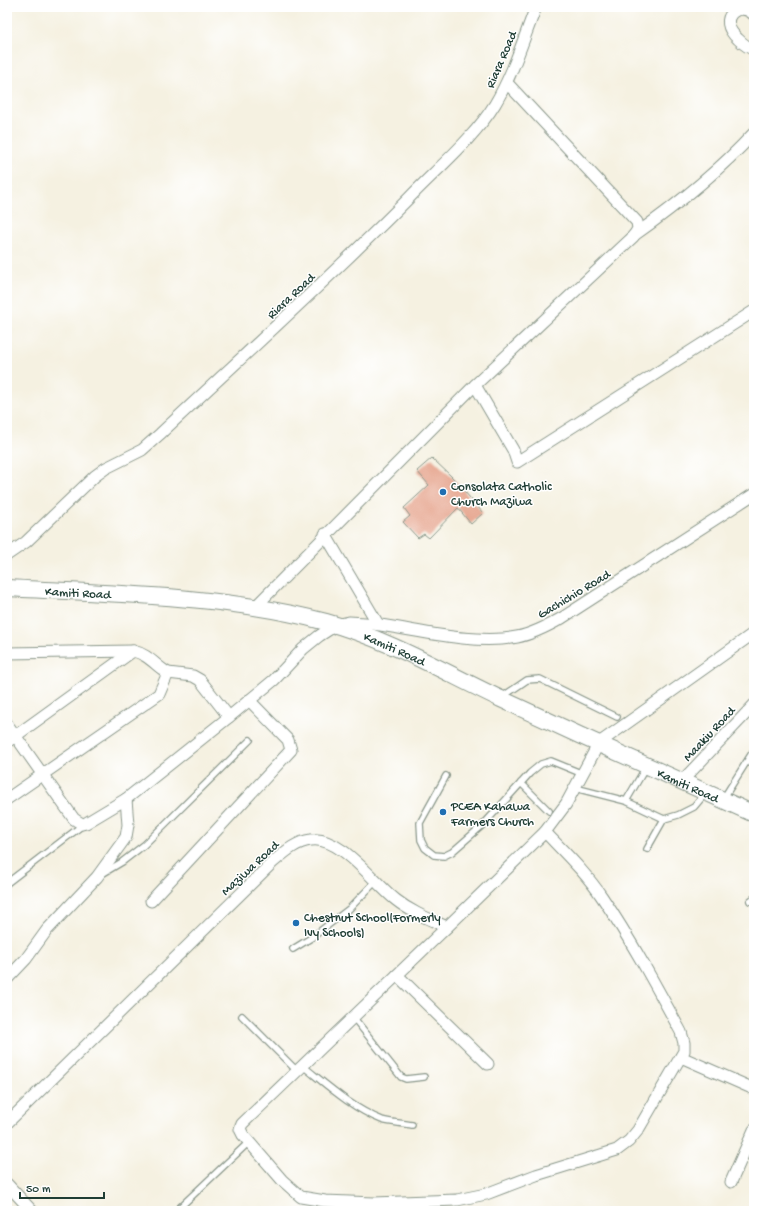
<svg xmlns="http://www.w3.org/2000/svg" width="761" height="1218" viewBox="0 0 761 1218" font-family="'Gochi Hand',sans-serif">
	<rect width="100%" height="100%" fill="#fff"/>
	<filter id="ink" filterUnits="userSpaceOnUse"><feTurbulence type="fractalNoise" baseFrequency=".025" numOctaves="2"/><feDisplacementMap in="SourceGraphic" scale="8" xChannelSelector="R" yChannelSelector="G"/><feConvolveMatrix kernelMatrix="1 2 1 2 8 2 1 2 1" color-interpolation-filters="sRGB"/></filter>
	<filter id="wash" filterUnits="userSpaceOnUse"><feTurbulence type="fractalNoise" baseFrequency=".012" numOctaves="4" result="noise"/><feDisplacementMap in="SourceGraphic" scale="16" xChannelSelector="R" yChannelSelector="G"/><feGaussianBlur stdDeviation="0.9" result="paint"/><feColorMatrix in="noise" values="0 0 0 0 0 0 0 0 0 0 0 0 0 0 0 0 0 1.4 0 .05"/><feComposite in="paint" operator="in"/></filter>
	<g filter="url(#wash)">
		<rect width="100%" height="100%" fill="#f5f1e1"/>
		<g id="blocks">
			<polygon fill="#e6a58e" points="432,458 452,477 483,513 471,524 458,508 429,538 424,534 418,538 403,522 410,516 404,508 429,485 417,471"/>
		</g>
	</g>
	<g filter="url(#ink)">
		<use href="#blocks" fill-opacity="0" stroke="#8a978a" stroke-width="1"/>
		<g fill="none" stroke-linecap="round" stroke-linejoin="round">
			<defs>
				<g id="lane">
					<polyline points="502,697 527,680 540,679 617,717"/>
					<polyline points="446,776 420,823 421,840 425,848 434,855 444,856 452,852 484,824 530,773 541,764 551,761 583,774"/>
					<polyline points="521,783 549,811"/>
					<polyline points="575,788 626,801 664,819 678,815 694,807 705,794"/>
					<polyline points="723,799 754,750"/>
					<polyline points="626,801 646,767"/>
					<polyline points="647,849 664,819"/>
					<polyline points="102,874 122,862 144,845 250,740"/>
					<polyline points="7,883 84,824"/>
					<polyline points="750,901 754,898"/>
					<polyline points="293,949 311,938 349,909 376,881"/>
					<polyline points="242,1016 297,1071"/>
					<polyline points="353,1017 401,1077 406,1079 424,1077"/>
					<path d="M303 1066C328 1086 352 1108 382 1120 391 1123 403 1123 412 1125"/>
					<polyline points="176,1211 249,1142"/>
				</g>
				<g id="street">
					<path d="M754 15C741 0 714 17 738 39 742 43 748 48 754 49"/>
					<path d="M633 236C677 205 718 172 754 133"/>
					<polyline points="475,385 513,450 517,462 754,311"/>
					<polyline points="325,534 378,624"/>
					<path d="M7 555 26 542 95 476 106 468 142 450 160 434C244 355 329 279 410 197 437 169 475 137 495 104 513 74 523 40 536 7"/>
					<polyline points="255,607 475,385 633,237 638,229 637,222 507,83"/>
					<path d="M7 653 133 651C148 654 156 666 168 673L159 694 7 799"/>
					<polyline points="168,673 193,676 200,680 229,717"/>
					<path d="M7 724 74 819 82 824 86 823 126 799 229 717 274 680 303 649 319 636 336 625 349 622 365 623C412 628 470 646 517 637 533 634 548 626 562 618L754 494"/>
					<polyline points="7,742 133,651"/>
					<polyline points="682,781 754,705"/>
					<polyline points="151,901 291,750 288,740 249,700"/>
					<path d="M447 927 242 1124 240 1129 243 1135 282 1180 301 1197 325 1201 374 1203 457 1200 486 1194 536 1175 617 1150 629 1141 638 1130 684 1051V1043L681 1032C656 986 631 940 602 897 586 873 565 853 545 832"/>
					<polyline points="397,975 488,1064"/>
					<polyline points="7,979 26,959 47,930 97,877 126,837 128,825 126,799"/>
					<polyline points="681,1057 754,1089"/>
					<path d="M7 1123 272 863C284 853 295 842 311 840 340 835 374 883 396 900 411 912 429 919 447 927L545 832 566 804 599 743 754 633"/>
					<polyline points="731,1182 754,1130"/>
					<polyline points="7,1184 32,1211"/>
				</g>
				<g id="secondary">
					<path id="s1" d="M7 588C111 594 226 595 326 622 388 639 444 672 501 699 585 738 669 776 754 814"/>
				</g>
			</defs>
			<use href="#lane" stroke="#8a978a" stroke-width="8"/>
			<use href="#street" stroke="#8a978a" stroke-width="13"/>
			<use href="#secondary" stroke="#8a978a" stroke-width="18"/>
			<use href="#lane" stroke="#fff" stroke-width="5.5"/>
			<use href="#street" stroke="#fff" stroke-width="11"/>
			<use href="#secondary" stroke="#fff" stroke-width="16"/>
		</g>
	</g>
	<g fill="#1f6fb2" stroke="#fff" stroke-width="1.5">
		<circle cx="443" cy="492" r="4"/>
		<circle cx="443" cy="812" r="4"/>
		<circle cx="296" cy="923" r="4"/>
	</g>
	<g text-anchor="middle" stroke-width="3" stroke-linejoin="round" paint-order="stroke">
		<g font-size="13" fill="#1f3d34" stroke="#fff">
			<text transform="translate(500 59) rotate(-67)" y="5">Riara Road</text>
			<text transform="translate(290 295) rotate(-43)" y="5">Riara Road</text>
			<text dy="5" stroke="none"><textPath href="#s1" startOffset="71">Kamiti Road</textPath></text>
			<text transform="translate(573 593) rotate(-31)" y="5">Gachichio Road</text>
			<text dy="5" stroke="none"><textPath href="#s1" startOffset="395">Kamiti Road</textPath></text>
			<text transform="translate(708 733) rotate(-47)" y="5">Maakiu Road</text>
			<text dy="5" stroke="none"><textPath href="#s1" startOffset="719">Kamiti Road</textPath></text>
			<text transform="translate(249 867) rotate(-43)" y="5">Maziwa Road</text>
		</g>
		<g font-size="13" fill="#1f3d34" stroke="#fff" text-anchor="start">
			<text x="451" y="490">Consolata Catholic<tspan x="451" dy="15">Church Maziwa</tspan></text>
			<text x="451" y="810">PCEA Kahawa<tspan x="451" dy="15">Farmers Church</tspan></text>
			<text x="304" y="921">Chestnut School(Formerly<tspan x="304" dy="15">Ivy Schools)</tspan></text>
		</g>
	</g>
	<rect width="761" height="1218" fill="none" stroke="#fff" stroke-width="24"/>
	<path d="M20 1192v6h84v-6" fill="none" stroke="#1f3d34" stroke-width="2"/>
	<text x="26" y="1192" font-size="12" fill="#1f3d34" stroke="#ffffff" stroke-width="3" paint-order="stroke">50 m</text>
</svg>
